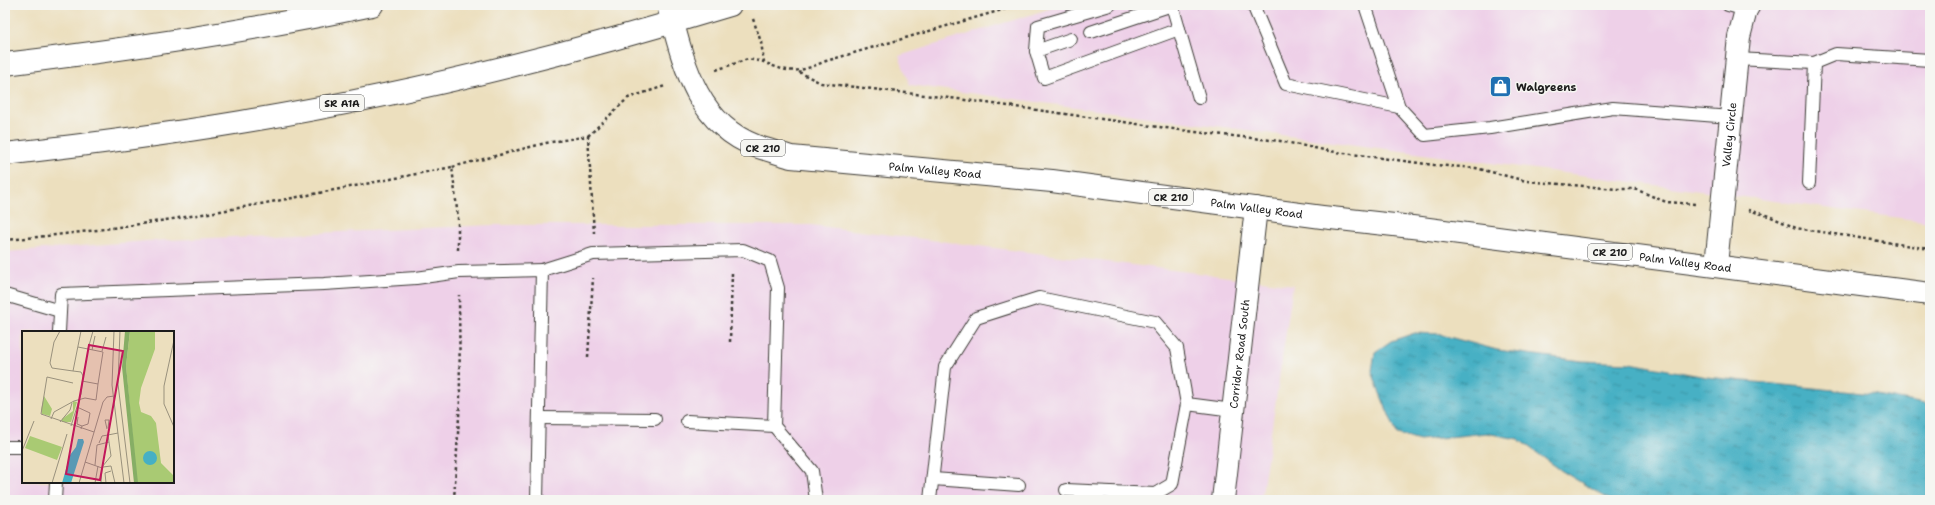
<svg xmlns="http://www.w3.org/2000/svg" width="1935" height="505" viewBox="0 0 1935 505" font-family="'Shantell Sans',sans-serif">
	<defs>
		<pattern id="water-ripples" width="26" height="14" patternUnits="userSpaceOnUse"><rect width="26" height="14" fill="#46b0c4"/><path d="M2 4q2-2 4 0t4 0M15 11q2-2 4 0t4 0" fill="none" stroke="#3a8e9e"/></pattern>
	</defs>
	<rect width="100%" height="100%" fill="#f6f6f2"/>
	<filter id="ink" filterUnits="userSpaceOnUse"><feTurbulence type="fractalNoise" baseFrequency=".025" numOctaves="2"/><feDisplacementMap in="SourceGraphic" scale="8" xChannelSelector="R" yChannelSelector="G"/><feConvolveMatrix kernelMatrix="1 2 1 2 8 2 1 2 1" color-interpolation-filters="sRGB"/></filter>
	<filter id="wash" filterUnits="userSpaceOnUse"><feTurbulence type="fractalNoise" baseFrequency=".012" numOctaves="4" result="noise"/><feDisplacementMap in="SourceGraphic" scale="16" xChannelSelector="R" yChannelSelector="G"/><feGaussianBlur stdDeviation="0.9" result="paint"/><feColorMatrix in="noise" values="0 0 0 0 0 0 0 0 0 0 0 0 0 0 0 0 0 1.4 0 .05"/><feComposite in="paint" operator="in"/></filter>
	<g filter="url(#wash)">
		<rect width="100%" height="100%" fill="#ecdfbe"/>
		<g fill="#eed0e8" fill-rule="evenodd">
			<polygon points="1062,5 1930,5 1930,222 910,85 899,56"/>
			<path d="M492 225H811L1293 285 1261 500H5V252L146 241ZM23 332H173V482H23Z"/>
		</g>
		<polygon fill="url(#water-ripples)" stroke="#316670" points="1415,333 1438,334 1497,350 1582,361 1630,363 1706,377 1872,394 1930,405 1930,500 1610,500 1562,471 1518,439 1486,433 1420,440 1397,434 1379,391 1372,371 1375,352 1391,341"/>
	</g>
	<g filter="url(#ink)">
		<g fill="none" stroke-linecap="round" stroke-linejoin="round">
			<defs>
				<g id="service">
					<polyline points="1110,5 1038,26 1036,51 1044,78 1179,29"/>
					<polyline points="1172,5 1199,98"/>
					<polyline points="1253,5 1286,84 1399,107"/>
					<polyline points="1365,5 1399,107 1425,135 1490,128 1613,108 1731,117"/>
					<polyline points="1728,5 1746,10"/>
					<polyline points="1091,32 1172,5"/>
					<polyline points="1036,51 1071,39"/>
					<polyline points="1737,59 1814,63 1836,54 1930,60"/>
					<polyline points="1809,183 1814,63"/>
					<polyline points="542,270 593,254 743,250 770,261 778,288 774,426 812,471 816,500"/>
					<polyline points="5,295 60,311"/>
					<polyline points="59,332 61,294 324,284 416,278 459,272 542,270 537,500"/>
					<polyline points="539,418 655,419"/>
					<polyline points="687,421 774,426"/>
					<polyline points="5,447 23,447"/>
					<polyline points="933,479 1019,485"/>
					<polyline points="1066,490 1155,494 1172,484 1187,404"/>
					<polyline points="55,500 56,482"/>
					<polyline points="930,500 945,367 976,318 1039,298 1155,322 1177,348 1187,404 1233,410"/>
				</g>
				<g id="minor">
					<path id="s1" d="M1716 265 1739 37 1746 10 1749 5"/>
					<path id="s2" d="M1223 500 1256 208"/>
				</g>
				<g id="primary">
					<path id="s3" d="M668 5C683 60 695 123 756 146 767 150 779 153 791 157L1052 181 1322 217 1421 228 1930 294"/>
					<path d="M5 64C128 49 251 31 372 5"/>
					<path d="M5 154C84 145 163 135 241 122 406 95 570 54 730 5"/>
				</g>
			</defs>
			<use href="#service" stroke="#3b3934" stroke-width="14"/>
			<use href="#minor" stroke="#3b3934" stroke-width="24"/>
			<use href="#primary" stroke="#3b3934" stroke-width="24"/>
			<g stroke="#3b3934" stroke-width="2.5" stroke-dasharray="3 3" stroke-linecap="butt">
				<path d="M753 19 761 42 764 62C792 75 799 72 826 61L1019 5"/>
				<polyline points="716,70 748,59 764,62"/>
				<polyline points="799,72 821,83 958,99 1195,132 1280,141 1329,151 1434,165 1476,168 1526,181 1617,189 1635,189 1666,202 1695,204"/>
				<polyline points="588,136 628,98 665,86"/>
				<polyline points="1748,210 1769,216 1796,228 1930,249"/>
				<path d="M5 240C156 227 303 196 452 167"/>
				<polyline points="458,250 458,218 452,167 546,143 588,136 594,233"/>
				<polyline points="730,342 732,273"/>
				<polyline points="588,357 593,278"/>
				<polyline points="454,500 460,400 459,295"/>
			</g>
			<use href="#service" stroke="#fff" stroke-width="12"/>
			<use href="#minor" stroke="#fff" stroke-width="22"/>
			<use href="#primary" stroke="#fff" stroke-width="22"/>
		</g>
	</g>
	<defs>
		<symbol id="shop-square" viewBox="-11 -11 22 22"><rect x="-9" y="-9" width="18" height="18" rx="4" fill="#1f6fb2" stroke="#f6f6f2"/><path d="M-5-2.5h2.3a2.7 3.5 0 0 1 5.4 0H5L5.5 6h-11ZM-1.5-2.5h3a1.5 2.3 0 0 0-3 0Z" fill="#fff"/></symbol>
	</defs>
	<g fill-rule="evenodd">
		<use href="#shop-square" x="1488" y="74" width="25" height="25"/>
	</g>
	<g text-anchor="middle" stroke-width="3" stroke-linejoin="round" paint-order="stroke">
		<g fill="#f6f6f2" stroke="#5d5d5c" stroke-width="1">
			<rect x="320" y="95" width="44" height="16" rx="3"/>
			<rect x="741" y="140" width="44" height="16" rx="3"/>
			<rect x="1149" y="189" width="44" height="16" rx="3"/>
			<rect x="1588" y="244" width="44" height="16" rx="3"/>
		</g>
		<g font-size="10" font-weight="bold" fill="#1c1c1c">
			<text x="342" y="107">SR A1A</text>
			<text x="763" y="152">CR 210</text>
			<text x="1171" y="201">CR 210</text>
			<text x="1610" y="256">CR 210</text>
		</g>
		<g font-size="11" font-weight="bold" fill="#1c1c1c" stroke="#f6f6f2" text-anchor="start">
			<text x="1516" y="91">Walgreens</text>
		</g>
		<g font-size="11" fill="#1c1c1c" stroke="#f6f6f2">
			<text dy="4" stroke="none"><textPath href="#s1" startOffset="131">Valley Circle</textPath></text>
			<text dy="4" stroke="none"><textPath href="#s3" startOffset="355">Palm Valley Road</textPath></text>
			<text dy="4" stroke="none"><textPath href="#s3" startOffset="679">Palm Valley Road</textPath></text>
			<text dy="4" stroke="none"><textPath href="#s3" startOffset="1111">Palm Valley Road</textPath></text>
			<text dy="4" stroke="none"><textPath href="#s2" startOffset="147">Corridor Road South</textPath></text>
		</g>
	</g>
	<g transform="translate(22 331)">
		<rect width="152" height="152" fill="#ecdfbe"/>
		<path d="M108 0H133V18L119 57 117 72 119 81 129 85 134 92 139 132 152 145V152L115 151 104 35ZM22 65 30 78 28 85 20 83 19 79ZM51 70 55 71 49 91H40V88L51 80ZM8 105 40 116 35 129 3 117Z" fill="#a9ca73"/>
		<path d="M103 0H108L104 35 116 152H112L100 36Z" fill="#86ae65"/>
		<path d="M56 108H61L62 111 49 152H40L48 124 54 116ZM121 127a7 7 0 1 1 14 0a7 7 0 1 1-14 0Z" fill="#46b0c4"/>
		<path fill="none" stroke="#99917d" stroke-width="1" d="M38 0 32 11 28 32 30 37 51 40M92 0 90 54 102 152M98 0 96 53 108 152M152 9 142 55V73L152 96M56 16 66 18 71 0M70 19 73 5M80 20 84 6M60 50 76 53 81 21 66 18M51 52 25 46 19 83 72 101M55 76 68 82 66 93 60 95 59 98M56 86 55 93 60 95M29 88 32 81 52 70 63 67 74 69 76 53M38 91 48 79 50 72M49 95 59 63 61 45 59 41 51 40 59 0M85 98 83 89H87L86 97M77 112 80 105 86 104M0 120 12 90M63 131 80 137 79 152M73 134 75 114 87 111M80 136 89 125 86 104 96 102M81 136 89 135 93 152M30 152 45 103M57 152 81 71 85 66 92 65M73 152 76 135M84 152 83 142 89 140"/>
		<path fill="#c2185b" fill-opacity="0.15" stroke="#c2185b" stroke-width="2" d="M67 14 101 20 78 149 44 143Z"/>
		<rect width="152" height="152" fill="none" stroke="#1c1c1c" stroke-width="2"/>
	</g>
	<rect width="1935" height="505" fill="none" stroke="#f6f6f2" stroke-width="20"/>
</svg>
